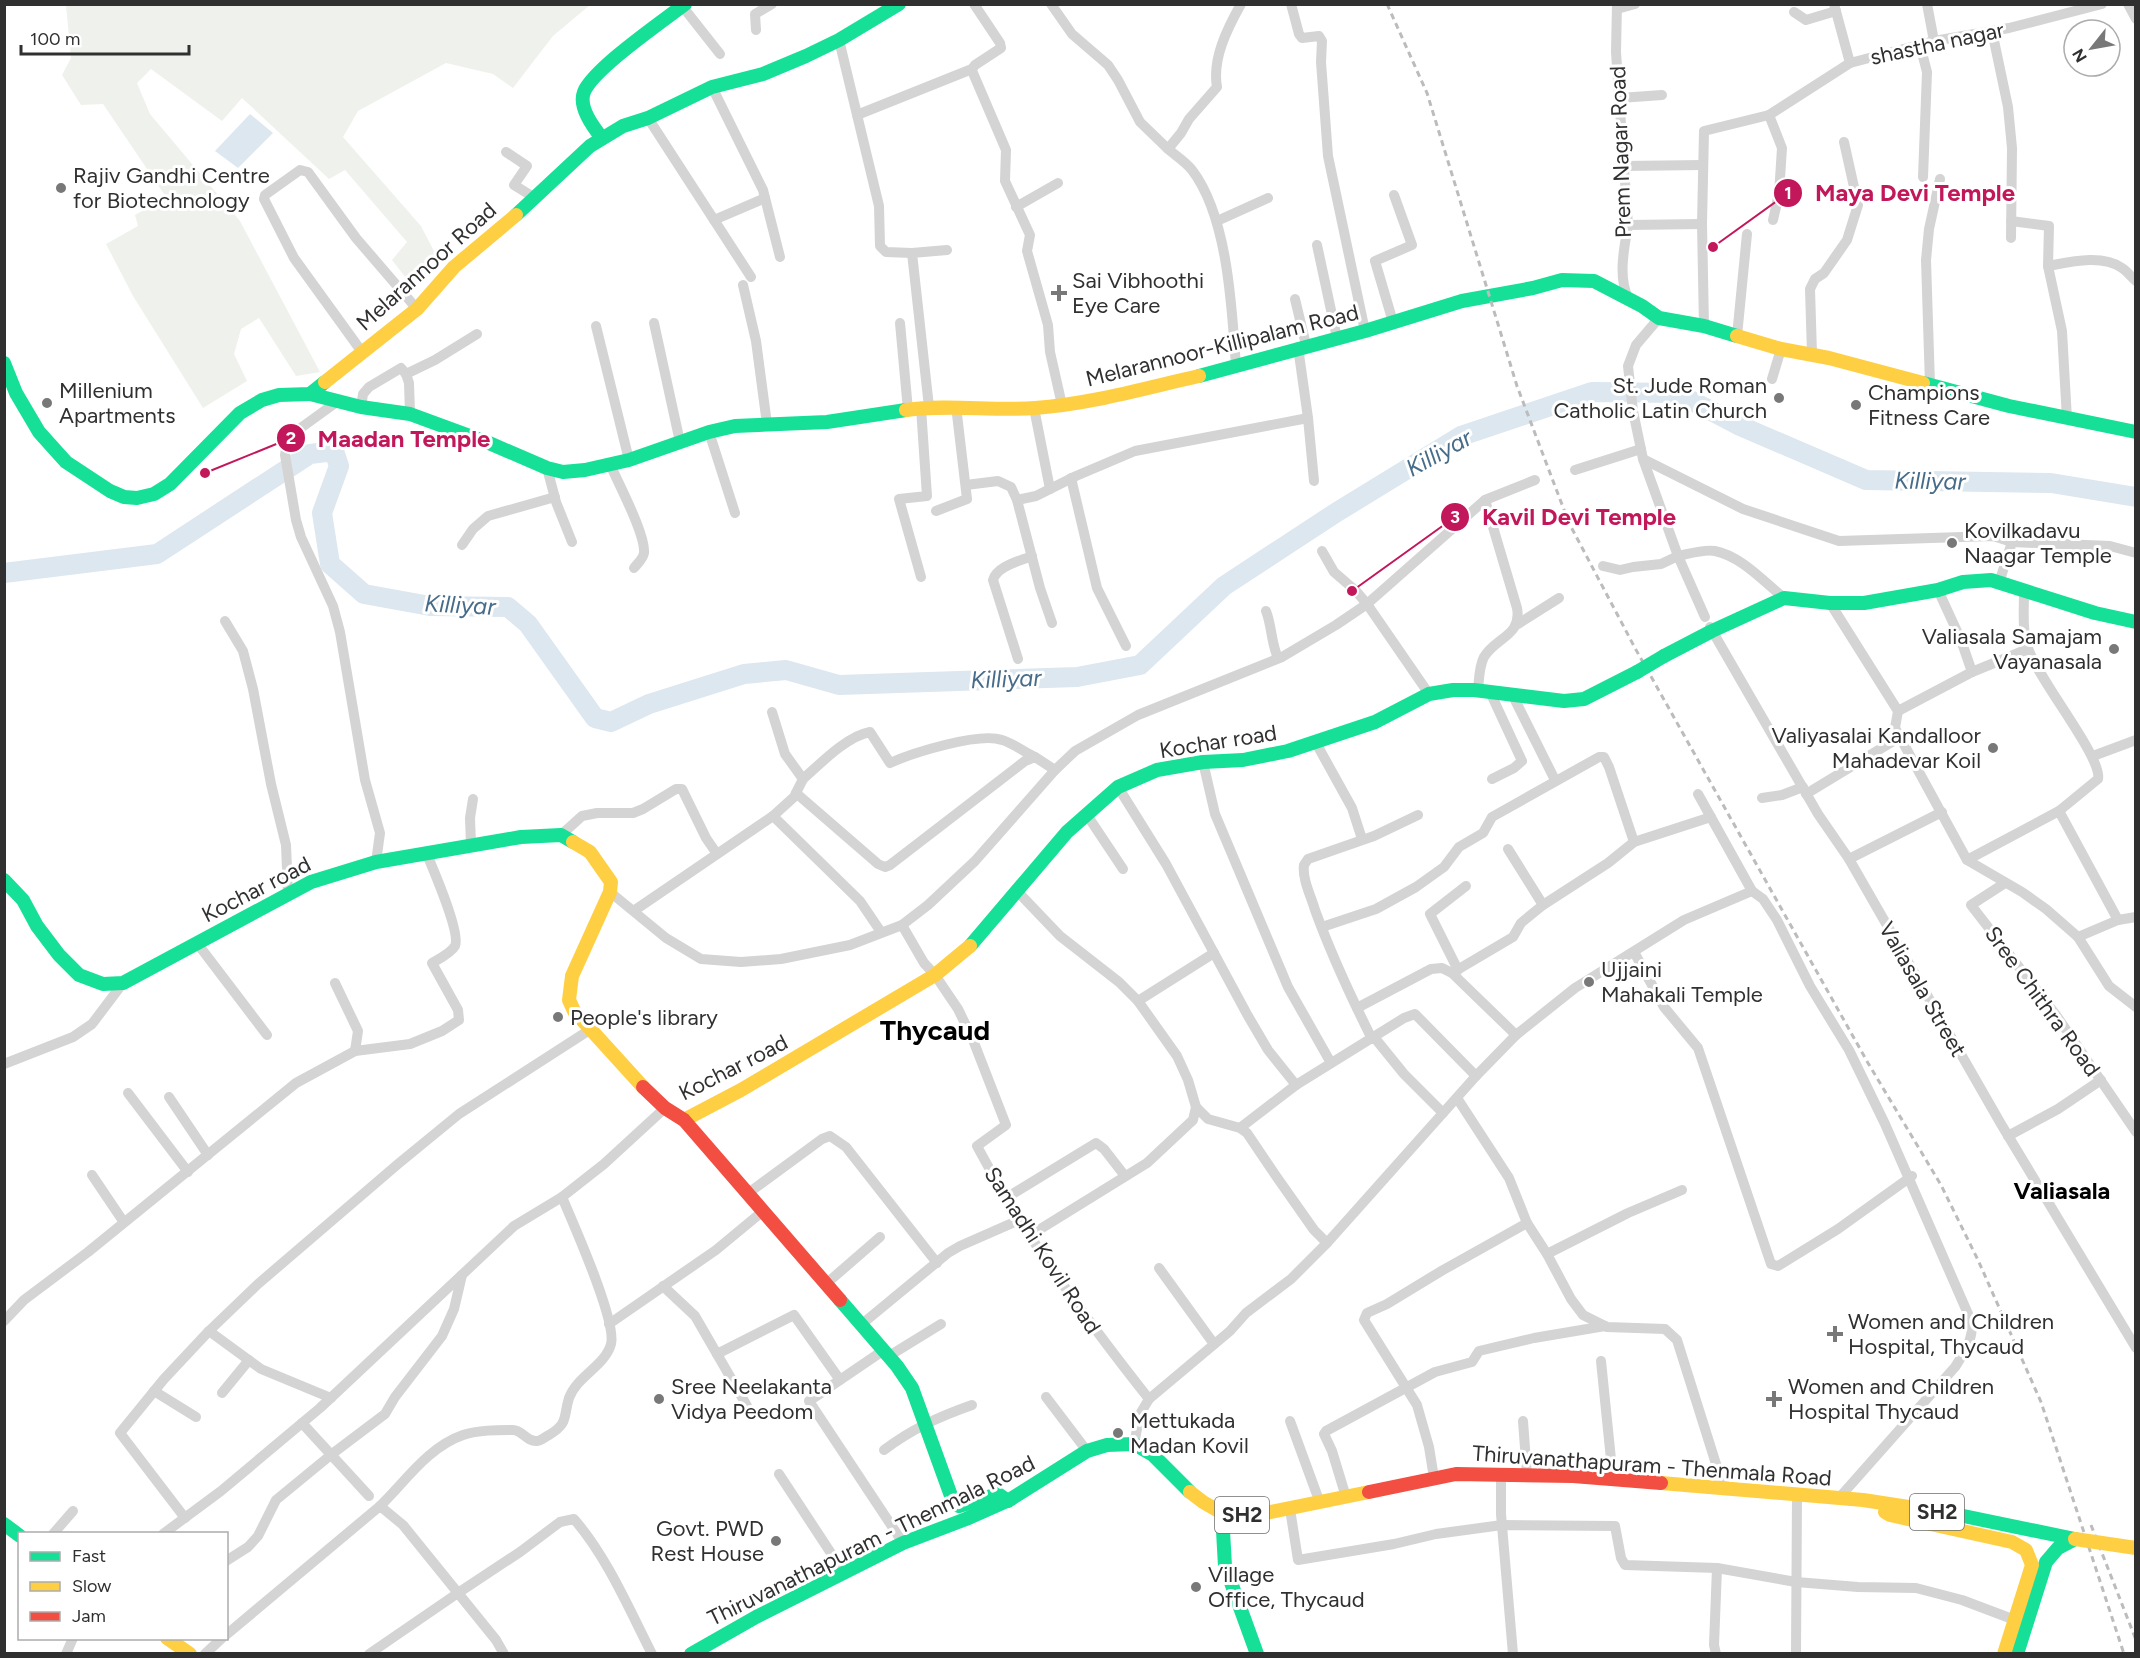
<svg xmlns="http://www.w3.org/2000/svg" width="2140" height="1658" viewBox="0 0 2140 1658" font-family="Figtree,sans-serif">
	<rect width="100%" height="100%" fill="#fff"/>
	<polygon fill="#eff2ec" points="66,5 66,4 590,5 553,36 513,88 493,74 446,63 358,111 343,137 421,226 436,255 412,286 392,260 407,242 345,170 329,179 242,98 222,121 151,69 137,83 150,114 240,221 320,372 296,376 259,318 241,329 234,354 247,381 203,408 133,296 106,244 138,226 135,215 166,197 103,104 81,105 62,75 71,58"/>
	<polygon fill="#dde7ef" points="250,114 273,133 238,168 215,151"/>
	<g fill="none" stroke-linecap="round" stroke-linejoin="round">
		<polyline stroke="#dde7ef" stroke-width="20" points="4,573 157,554 310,454 334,451 339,466 322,513 330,564 364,594 430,606 508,607 528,624 595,718 611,722 649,704 744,674 786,670 839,685 1077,677 1140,665 1224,586 1337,512 1461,436 1592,392 1677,393 1738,425 1866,480 2051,483 2136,497"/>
		<g stroke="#d4d4d4" stroke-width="10">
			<polyline points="974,4 1000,43 1001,48 975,65 972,69 973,73 1006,150 1005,181 1030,235 1027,251 1048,325 1050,352 1062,405"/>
			<path d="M1051 4 1072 34 1108 65 1118 80 1140 122 1168 149 1181 133 1189 119 1217 87C1212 59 1227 29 1241 4"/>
			<polyline points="1291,4 1299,34 1302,38 1319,36 1322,41 1321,62 1328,156 1365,331"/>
			<path d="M1617 4 1616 52 1628 225C1624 249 1618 276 1628 298"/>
			<polyline points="1834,4 1850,63"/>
			<polyline points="1927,4 1934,41"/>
			<polyline points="2128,4 2136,19"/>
			<polyline points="683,7 720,54"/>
			<polyline points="1617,9 1635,4"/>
			<polyline points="1794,12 1806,20 1836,11"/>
			<polyline points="756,30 755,14 772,4"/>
			<polyline points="1992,31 2008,107 2012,148 2011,238"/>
			<polyline points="839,40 879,206 880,246 886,252 912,253"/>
			<polyline points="1920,45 1927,72 1923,177"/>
			<polyline points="712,87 763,190 780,257"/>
			<polyline points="1620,98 1662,95"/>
			<polyline points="857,115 972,69"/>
			<polyline points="648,118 751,277"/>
			<path d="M1168 149C1175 155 1186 162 1192 170 1228 217 1232 309 1236 367"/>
			<polyline points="506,152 527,166 514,185 535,198"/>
			<polyline points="1623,166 1703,165"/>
			<polyline points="1016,207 1058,183"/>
			<polyline points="714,220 765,198"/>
			<polyline points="1773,220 1779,194 1782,148 1769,115 1850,63 1934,41 2009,28 2102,4"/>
			<polyline points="1217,221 1268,198"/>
			<polyline points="2011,221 2049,226 2048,266 2062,331 2067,419"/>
			<polyline points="1628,225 1702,224"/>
			<polyline points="1317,245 1337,338"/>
			<path d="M2048 266C2070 262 2102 254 2122 268 2127 271 2131 277 2136 281"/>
			<polyline points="743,285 756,341 767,424"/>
			<polyline points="1295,299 1306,345"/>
			<path d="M1659 318 1636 345 1628 366 1633 411 1643 459 1678 556C1688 554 1704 549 1715 551 1741 556 1764 582 1784 598"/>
			<polyline points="1393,322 1375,261 1412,245 1394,195"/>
			<polyline points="654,323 680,442"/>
			<polyline points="900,323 908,410"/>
			<polyline points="596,326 629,460"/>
			<polyline points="1704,326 1702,224 1704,131 1769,115"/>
			<polyline points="1737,336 1747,234"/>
			<polyline points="1298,347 1308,418 1314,481"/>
			<polyline points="362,352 294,258 264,199 265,195 300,170 308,172 356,238 417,309"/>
			<polyline points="1812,354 1810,289 1815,279 1824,273 1847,240 1858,205 1844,142"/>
			<polyline points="1772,379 1781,349"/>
			<polyline points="1930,385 1926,260 1929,229 1940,179"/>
			<polyline points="338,401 291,435 287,443 285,455 296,520 301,537 333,606 340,632 365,780 380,833 376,862"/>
			<polyline points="361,407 363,394 369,387 401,368 406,374"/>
			<polyline points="929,407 912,253 947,250"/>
			<polyline points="1034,408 1050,489"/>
			<polyline points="410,414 409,383 406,374 435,360 477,334"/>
			<polyline points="709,432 735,513"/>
			<polyline points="1643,459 1743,509 1839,541 1993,536 2012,542"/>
			<path d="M610 464C618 483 646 535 644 553 643 559 638 563 634 568"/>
			<polyline points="547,468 556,502 572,542"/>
			<polyline points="1575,470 1641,449"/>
			<polyline points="1071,478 1097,588 1126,646"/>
			<polyline points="966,485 998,481 1011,487 1017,500 1040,588 1052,623"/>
			<polyline points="1017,500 1036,496 1076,476 1135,451 1308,418"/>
			<polyline points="936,511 967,499 956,406"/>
			<polyline points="462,545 473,529 488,516 555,497"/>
			<polyline points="1322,551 1334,572 1356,591 1367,604 1429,694"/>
			<polyline points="1603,566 1620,570 1633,567 1661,564 1678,556 1705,617"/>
			<polyline points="921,577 899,499 927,496 921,408"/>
			<polyline points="1999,583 2012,542 2110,546 2136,553"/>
			<path d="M2024 592C2024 610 2022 631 2028 648 2037 678 2103 758 2098 779L2059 811"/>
			<polyline points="1830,603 1898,711 1895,728 1967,860 2022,892 2046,909 2078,937 2118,920 2136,917"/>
			<path d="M1266 611C1272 626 1271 643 1278 658"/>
			<polyline points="225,621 243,651 253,689 271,784 286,845 288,894"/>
			<polyline points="1518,624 1559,598"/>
			<polyline points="1710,627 1818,814 1849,859 2001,1124 2136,1348"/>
			<path d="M1018 659 993 580C997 566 1020 561 1032 556"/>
			<polyline points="1972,672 2028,649"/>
			<path d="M1478 690C1479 681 1479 666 1484 657 1496 637 1522 636 1517 608L1485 500"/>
			<polyline points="1490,692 1522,761 1514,768 1492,779"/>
			<polyline points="1512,694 1555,780"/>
			<polyline points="1898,711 1972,672 1961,640 1938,590"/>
			<polyline points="1316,743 1352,808 1362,839"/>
			<polyline points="2093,756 2136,740"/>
			<polyline points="1203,762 1215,814 1288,987 1331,1063"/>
			<path d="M803 779C820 764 847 736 870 732L890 763C912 753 979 732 1002 740 1013 743 1024 752 1035 757"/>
			<polyline points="1118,787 1166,864 1248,1016 1268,1050 1296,1085"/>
			<polyline points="796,793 878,864 885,867 890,865 1025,761 1035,757 1055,770"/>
			<path d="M1698 794 1752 891 1763 899 1777 920 1810 986 1849 1050 1885 1124 1972 1323C1973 1340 1964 1353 1955 1367L1839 1498"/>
			<polyline points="1806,794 1900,737"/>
			<polyline points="1762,798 1782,795 1803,787"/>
			<polyline points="1087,815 1123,869"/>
			<polyline points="773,816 860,901 881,932"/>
			<polyline points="561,835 582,816 597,813 633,813 643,809 676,789 682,789 706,838 717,854"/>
			<polyline points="471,845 470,818 473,799"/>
			<polyline points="1508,849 1543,905"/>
			<polyline points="1849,859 1942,812"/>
			<polyline points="1967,860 2059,811 2118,920"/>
			<polyline points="2005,883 1971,905 2056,1015 2136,1132"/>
			<polyline points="1017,891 1060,936 1119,982 1138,1001 1177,1056 1188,1080 1196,1107 1208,1119 1240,1128 1247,1133 1276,1176 1314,1230 1327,1243"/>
			<polyline points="610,892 666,938 701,959 741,962 781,959 850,945 902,925 928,905 975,861 1055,770 1075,751 1138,715 1282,657 1336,625 1367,604 1485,500 1535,480"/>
			<polyline points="635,910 773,816 794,797 803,779 785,754 772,712"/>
			<path d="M902 925 924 963 935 975 958 1009 973 1040 1006 1125 977 1146C1025 1236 1085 1318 1149 1399"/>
			<polyline points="1322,927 1376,909 1416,887 1444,867 1459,847 1483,833 1492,817 1599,757 1604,757 1609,767 1634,842 1711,817"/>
			<polyline points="2078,937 2109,986 2136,1007"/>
			<polyline points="197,943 267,1035"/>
			<polyline points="1634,952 1664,1007 1698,1048 1771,1264 1778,1266 1838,1229 1912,1176"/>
			<polyline points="1458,970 1430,914 1466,886"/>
			<polyline points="1452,973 1513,937 1521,923 1543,905 1608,863 1634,842"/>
			<polyline points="335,983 358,1031 355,1051"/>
			<polyline points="1138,1001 1214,953"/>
			<polyline points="1357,1008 1431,969 1442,968 1452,973 1516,1035"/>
			<polyline points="1374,1037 1404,1074 1443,1113"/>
			<path d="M1372 1039C1351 997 1331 954 1315 910 1311 896 1302 879 1304 865L1308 859 1374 836 1418 815"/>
			<polyline points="4,1064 73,1037 92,1024 123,983"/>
			<polyline points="128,1093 188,1172"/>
			<polyline points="169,1097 208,1155"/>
			<polyline points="1457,1098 1509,1178 1527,1223 1547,1254 1571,1299 1583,1315 1607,1327 1665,1329 1677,1340 1716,1464 1726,1488"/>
			<polyline points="1240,1128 1296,1085 1404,1018 1415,1014 1476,1076"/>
			<polyline points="2008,1136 2058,1109 2101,1080"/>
			<polyline points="92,1175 123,1221"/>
			<polyline points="747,1194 822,1139 830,1136 846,1147 937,1263"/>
			<polyline points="1006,1198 1096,1143 1104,1149 1125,1176"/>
			<polyline points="1029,1236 1147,1163 1193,1120 1196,1107"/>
			<polyline points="1547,1254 1628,1213 1682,1190"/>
			<polyline points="1159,1268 1214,1344"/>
			<polyline points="827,1283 880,1237"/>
			<polyline points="663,1286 695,1316 747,1406"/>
			<path d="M4 1321 24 1300 88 1252 296 1083 355 1051 410 1044 442 1031 459 1020 458 1010 432 963C439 959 451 953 455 946 461 933 433 869 426 852"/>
			<polyline points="609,1324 716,1250 763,1211"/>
			<polyline points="862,1324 948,1253 960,1246 1019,1220"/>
			<polyline points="209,1331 261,1369 331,1398"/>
			<polyline points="884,1350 809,1401 903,1543"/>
			<polyline points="717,1354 794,1315 840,1380"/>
			<polyline points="889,1356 941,1324"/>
			<polyline points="1601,1361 1613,1479"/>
			<polyline points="154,1391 196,1417"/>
			<polyline points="222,1393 249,1360"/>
			<polyline points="1046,1397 1087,1451"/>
			<polyline points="1290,1421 1320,1503"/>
			<polyline points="1523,1421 1527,1475"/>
			<polyline points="302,1423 369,1496"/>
			<polyline points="1134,1444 1140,1414 1149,1399 1230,1331 1246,1313 1291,1279 1327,1243 1476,1076 1516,1035 1575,988 1684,920 1752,891"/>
			<path d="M884 1450C912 1429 938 1417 972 1405"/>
			<polyline points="779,1474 844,1573"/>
			<polyline points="1501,1474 1501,1514 1513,1654"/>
			<polyline points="1434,1478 1429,1447 1417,1405 1364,1320 1367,1313 1387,1304 1443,1270 1527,1223"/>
			<polyline points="1346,1497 1332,1451 1324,1434 1326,1431 1435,1372 1472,1362 1479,1351 1534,1338 1605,1326"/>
			<path d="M380 1506C405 1482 428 1447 463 1435 478 1430 497 1430 513 1430 522 1430 527 1442 537 1441 540 1441 545 1437 549 1435 569 1423 563 1417 569 1398 577 1376 605 1366 611 1344 617 1321 573 1223 562 1197"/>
			<polyline points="1290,1509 1298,1560 1394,1544 1436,1534 1502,1525 1615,1526 1621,1558 1625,1565 1717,1568 1796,1582 1858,1587 1916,1588 1962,1600 2015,1620"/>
			<polyline points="185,1518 120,1433 164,1379 209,1331 258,1284 398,1164 459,1114 591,1029"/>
			<polyline points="53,1534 73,1511"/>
			<polyline points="163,1534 221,1491 320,1408 514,1226 562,1197 604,1164 665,1108"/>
			<polyline points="226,1561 248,1547 258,1536 276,1500 332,1454 385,1414 395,1397 442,1336 454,1309 462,1275"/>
			<path d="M226 1635 380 1506 403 1525 458 1593 520 1552 560 1522 574 1519C607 1557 629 1609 652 1654"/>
			<polyline points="66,1654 73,1638"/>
			<polyline points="205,1654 222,1638"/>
			<polyline points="369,1654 458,1593 496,1640 504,1654"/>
			<polyline points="1716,1654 1714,1645 1717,1568"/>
			<polyline points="1796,1654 1797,1495"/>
		</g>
		<g stroke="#16e098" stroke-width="14">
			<path d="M602 138C593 127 578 107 584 92 593 69 663 21 685 4"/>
			<polyline points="516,215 590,146 623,126 648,118 712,87 763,74 806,56 839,40 899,4"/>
			<polyline points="4,363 16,393 39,432 66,462 110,491 124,497 137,498 154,494 170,484 240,413 262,400 279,395 310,394 325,382"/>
			<polyline points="1199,376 1365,331 1462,301 1533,288 1562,280 1594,281 1642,306 1659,318 1704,326 1737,336"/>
			<polyline points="1923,383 2009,406 2136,432"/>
			<polyline points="310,394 361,407 410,414 489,443 547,468 563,472 585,470 629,460 709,432 735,426 827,422 906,410"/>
			<polyline points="1664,656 1712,631 1784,598 1830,603 1864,603 1938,590 1963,582 1991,580 2095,613 2136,622"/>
			<polyline points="4,880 23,900 37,926 59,955 79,975 103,984 123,983 311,882 376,862 521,837 561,835 573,842"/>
			<polyline points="970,946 1067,832 1118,787 1157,770 1203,762 1243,760 1288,751 1375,722 1429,694 1453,690 1474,690 1564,701 1584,699 1637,672"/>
			<polyline points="840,1300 897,1366 912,1388 954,1504 959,1506 998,1494 1008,1501"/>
			<polyline points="1222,1513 1225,1566 1257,1654"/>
			<polyline points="1954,1514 2075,1539"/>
			<polyline points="4,1524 20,1536"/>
			<polyline points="691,1654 756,1617 903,1543 966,1519 1011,1499 1087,1451 1107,1445 1134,1444 1153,1455 1190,1492"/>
			<polyline points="2017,1654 2046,1562 2058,1548 2075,1539"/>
		</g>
		<g stroke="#ffcf43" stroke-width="14">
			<polyline points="1737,336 1781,349 1829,358 1923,383"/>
			<polyline points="325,382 417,309 454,267 516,215"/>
			<path d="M906 410C949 404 992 411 1035 408 1091 404 1145 388 1199 376"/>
			<polyline points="573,842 590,852 611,882 610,892 572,976 569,1000 574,1011 643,1087"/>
			<polyline points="684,1120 741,1090 935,975 970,946"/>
			<polyline points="1661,1483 1863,1500 1954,1514"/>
			<polyline points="1190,1492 1203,1502 1222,1513 1251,1516 1369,1492"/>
			<polyline points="1885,1512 1890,1515 2012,1542 2026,1550 2032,1565 2004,1654"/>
			<polyline points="167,1638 190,1654"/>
		</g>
		<g stroke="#f24e42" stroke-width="14">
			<polyline points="643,1087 665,1108 684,1120 840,1300"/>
			<polyline points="1369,1492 1456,1474 1573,1476 1661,1483"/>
		</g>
		<g stroke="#bcbcbc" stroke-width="3" stroke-dasharray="6 4.5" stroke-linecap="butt">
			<polyline points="1387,4 1427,93 1517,386 1569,523 1635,648 1868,1063 1941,1185 1978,1260 2041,1402 2124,1654"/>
			<polyline points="2091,1525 2136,1640"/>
		</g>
		<polyline stroke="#16e098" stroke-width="14" points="1637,672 1664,656"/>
		<polyline stroke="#ffcf43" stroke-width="14" points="2075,1539 2136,1548"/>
	</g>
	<g fill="#787878" stroke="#fff" stroke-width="2">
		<circle cx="61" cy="188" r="6"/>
		<path d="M1056 284h6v6h6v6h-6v6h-6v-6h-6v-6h6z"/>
		<circle cx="1779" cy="398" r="6"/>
		<circle cx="47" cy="403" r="6"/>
		<circle cx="1856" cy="405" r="6"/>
		<circle cx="1952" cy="543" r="6"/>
		<circle cx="2114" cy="649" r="6"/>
		<circle cx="1993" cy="748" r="6"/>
		<circle cx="1589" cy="982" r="6"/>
		<circle cx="558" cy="1017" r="6"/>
		<path d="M1832 1325h6v6h6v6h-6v6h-6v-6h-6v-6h6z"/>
		<circle cx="659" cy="1399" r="6"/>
		<path d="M1771 1390h6v6h6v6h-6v6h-6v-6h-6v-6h6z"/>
		<circle cx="1118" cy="1433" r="6"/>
		<circle cx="776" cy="1541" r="6"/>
		<circle cx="1196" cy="1587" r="6"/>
	</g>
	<g text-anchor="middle" stroke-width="6" stroke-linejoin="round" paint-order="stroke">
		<g fill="#fff" stroke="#6e6e6e" stroke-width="1.5">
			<rect x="1910" y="1494" width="54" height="36" rx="4.5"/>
			<rect x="1215" y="1497" width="54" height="36" rx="4.5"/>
		</g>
		<g font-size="21" font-weight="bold" fill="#303030">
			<text x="1937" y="1519">SH2</text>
			<text x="1242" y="1522">SH2</text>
		</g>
		<g font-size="22" fill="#303030" stroke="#fff">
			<text transform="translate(1937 43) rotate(-12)" y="8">shastha nagar</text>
			<text transform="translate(1620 152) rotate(-92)" y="8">Prem Nagar Road</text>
			<text transform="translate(426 266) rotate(-42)" y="8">Melarannoor Road</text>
			<text transform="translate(1222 345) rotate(-14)" y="8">Melarannoor-Killipalam Road</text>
			<text transform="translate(1218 741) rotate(-9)" y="8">Kochar road</text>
			<text transform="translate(256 889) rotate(-27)" y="8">Kochar road</text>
			<text transform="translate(1923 989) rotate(60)" y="8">Valiasala Street</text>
			<text transform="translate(2043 1001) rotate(54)" y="8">Sree Chithra Road</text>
			<text transform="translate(733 1067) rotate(-27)" y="8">Kochar road</text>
			<text transform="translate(1043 1250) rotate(57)" y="8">Samadhi Kovil Road</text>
			<text transform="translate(1652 1465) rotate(4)" y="8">Thiruvanathapuram - Thenmala Road</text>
			<text transform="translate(871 1540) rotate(-26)" y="8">Thiruvanathapuram - Thenmala Road</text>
		</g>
		<g font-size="22" fill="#303030" stroke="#fff" text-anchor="start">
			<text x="73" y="183">Rajiv Gandhi Centre<tspan x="73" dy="25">for Biotechnology</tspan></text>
			<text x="1072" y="288">Sai Vibhoothi<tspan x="1072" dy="25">Eye Care</tspan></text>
			<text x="1767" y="393" text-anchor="end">St. Jude Roman<tspan x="1767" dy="25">Catholic Latin Church</tspan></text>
			<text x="59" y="398">Millenium<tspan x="59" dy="25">Apartments</tspan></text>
			<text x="1868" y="400">Champions<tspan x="1868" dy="25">Fitness Care</tspan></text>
			<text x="1964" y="538">Kovilkadavu<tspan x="1964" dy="25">Naagar Temple</tspan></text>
			<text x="2102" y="644" text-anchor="end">Valiasala Samajam<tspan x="2102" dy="25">Vayanasala</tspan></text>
			<text x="1981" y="743" text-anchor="end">Valiyasalai Kandalloor<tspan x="1981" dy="25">Mahadevar Koil</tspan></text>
			<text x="1601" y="977">Ujjaini<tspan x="1601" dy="25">Mahakali Temple</tspan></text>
			<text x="570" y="1025">People's library</text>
			<text x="1848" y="1329">Women and Children<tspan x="1848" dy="25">Hospital, Thycaud</tspan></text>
			<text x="671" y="1394">Sree Neelakanta<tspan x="671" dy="25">Vidya Peedom</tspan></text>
			<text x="1788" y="1394">Women and Children<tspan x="1788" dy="25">Hospital Thycaud</tspan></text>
			<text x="1130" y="1428">Mettukada<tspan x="1130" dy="25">Madan Kovil</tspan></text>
			<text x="764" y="1536" text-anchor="end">Govt. PWD<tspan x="764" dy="25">Rest House</tspan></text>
			<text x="1208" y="1582">Village<tspan x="1208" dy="25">Office, Thycaud</tspan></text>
		</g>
		<g font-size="24" font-style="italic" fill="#476c89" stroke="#fff">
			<text transform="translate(1439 453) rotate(-29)" y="8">Killiyar</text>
			<text transform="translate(1930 481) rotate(1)" y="8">Killiyar</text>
			<text transform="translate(460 605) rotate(3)" y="8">Killiyar</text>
			<text transform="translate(1006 679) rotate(-2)" y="8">Killiyar</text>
		</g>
		<g font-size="24" font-weight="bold" fill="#000" stroke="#fff">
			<text x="2062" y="1199">Valiasala</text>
		</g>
		<g font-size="28" font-weight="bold" fill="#000" stroke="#fff">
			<text x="935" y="1040">Thycaud</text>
		</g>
	</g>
	<path fill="none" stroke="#c2185b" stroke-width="2" d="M1713 247L1788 193M205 473L291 438M1352 591L1455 517"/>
	<g fill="#c2185b" stroke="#fff" stroke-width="2">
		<circle cx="1713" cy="247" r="6"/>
		<circle cx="205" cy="473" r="6"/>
		<circle cx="1352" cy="591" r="6"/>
		<circle cx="1788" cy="193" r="15"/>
		<circle cx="291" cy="438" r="15"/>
		<circle cx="1455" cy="517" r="15"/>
	</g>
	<g font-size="18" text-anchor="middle" font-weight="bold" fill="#fff">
		<text x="1788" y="199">1</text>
		<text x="291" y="444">2</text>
		<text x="1455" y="523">3</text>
	</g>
	<g font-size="24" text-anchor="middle" font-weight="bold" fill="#c2185b" stroke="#fff" stroke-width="6" stroke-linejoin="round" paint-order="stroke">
		<text x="1915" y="201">Maya Devi Temple</text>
		<text x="404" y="447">Maadan Temple</text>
		<text x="1579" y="525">Kavil Devi Temple</text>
	</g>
	<rect width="2140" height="1658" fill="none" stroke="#303030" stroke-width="12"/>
	<rect x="18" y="1532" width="210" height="108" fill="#ffffff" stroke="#acacac" stroke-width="1.5"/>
	<rect x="30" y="1552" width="30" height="9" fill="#16e098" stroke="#acacac" stroke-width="1.5"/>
	<text x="72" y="1562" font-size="18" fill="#303030">Fast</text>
	<rect x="30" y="1582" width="30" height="9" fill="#ffcf43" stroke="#acacac" stroke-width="1.5"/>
	<text x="72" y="1592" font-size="18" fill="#303030">Slow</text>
	<rect x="30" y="1612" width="30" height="9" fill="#f24e42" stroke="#acacac" stroke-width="1.5"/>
	<text x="72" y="1622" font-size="18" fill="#303030">Jam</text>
	<g transform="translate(2092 48) rotate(239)"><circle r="28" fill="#ffffff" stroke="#acacac" stroke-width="1.5"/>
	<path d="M0-4.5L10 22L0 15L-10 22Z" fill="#787878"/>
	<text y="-9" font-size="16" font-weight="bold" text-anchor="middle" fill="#303030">N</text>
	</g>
	<path d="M21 45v9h168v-9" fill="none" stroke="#303030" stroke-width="3"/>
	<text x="30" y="45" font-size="18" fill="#303030" stroke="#ffffff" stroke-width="4.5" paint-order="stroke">100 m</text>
</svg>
